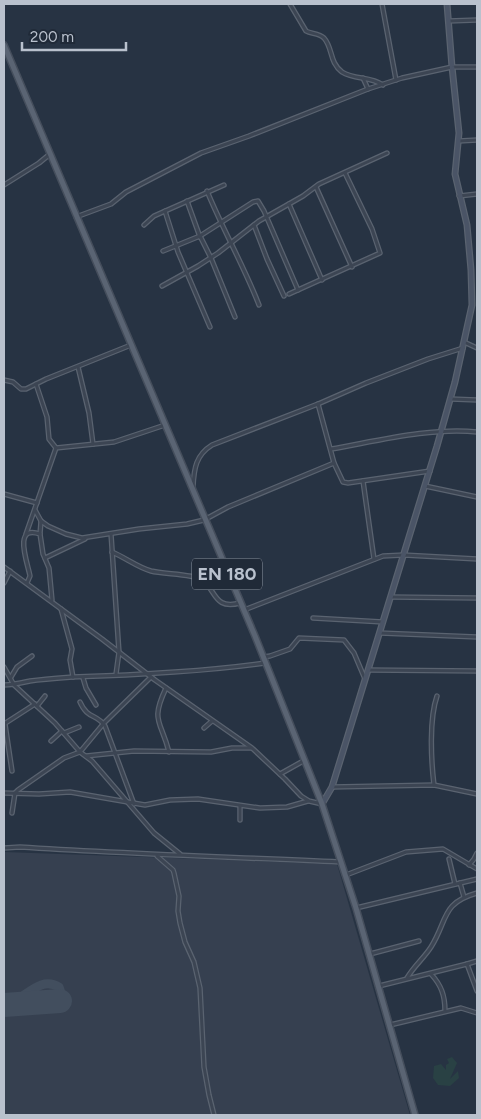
<svg xmlns="http://www.w3.org/2000/svg" width="481" height="1119" viewBox="0 0 481 1119" font-family="Figtree,sans-serif">
	<rect width="100%" height="100%" fill="#273343"/>
	<polygon fill="#364050" points="4,852 337,864 410,1115 4,1115"/>
	<polygon fill="#294144" points="452,1057 457,1063 450,1079 458,1071 459,1078 450,1086 438,1085 433,1078 434,1066 441,1064 446,1070 446,1065 449,1063 447,1059"/>
	<g fill="none" stroke-linecap="round" stroke-linejoin="round">
		<path stroke="#424e5e" stroke-width="9" d="M5 1005C10 1003 15 1001 20 998 32 990 44 978 59 987L62 996 60 1001"/>
		<polyline stroke="#424e5e" stroke-width="24" points="4,1005 60,1001"/>
		<defs>
			<g id="street">
				<path d="M290 4 306 31C311 34 319 33 324 38 333 48 329 62 342 72 355 80 370 76 383 85"/>
				<polyline points="382,4 396,80"/>
				<polyline points="449,21 477,20"/>
				<polyline points="363,78 368,89"/>
				<polyline points="459,141 477,140"/>
				<polyline points="4,185 39,163 50,154"/>
				<polyline points="316,187 352,267"/>
				<path d="M207 191C223 230 244 266 259 305"/>
				<polyline points="459,196 477,194"/>
				<polyline points="187,201 200,237"/>
				<polyline points="289,204 322,280"/>
				<polyline points="165,211 178,252 210,327"/>
				<polyline points="76,217 111,204 126,192 201,153 249,136 368,89 402,78 452,67 477,67"/>
				<polyline points="144,225 154,216 224,185"/>
				<polyline points="254,225 267,259 284,296"/>
				<polyline points="200,236 211,258 235,317"/>
				<polyline points="163,251 200,236 253,202 258,201 264,211 298,290"/>
				<polyline points="162,286 198,266 218,253 259,221 303,196 319,184 387,153"/>
				<polyline points="289,294 380,253 372,229 345,173"/>
				<polyline points="464,342 477,348"/>
				<polyline points="78,367 89,413 93,444"/>
				<polyline points="4,380 13,382 21,389 26,389 46,379 131,345"/>
				<polyline points="36,384 47,417 49,439 56,448"/>
				<polyline points="451,399 477,400"/>
				<polyline points="318,404 334,463 343,482 348,483 430,471"/>
				<polyline points="56,448 114,442 165,425"/>
				<path d="M331 449C377 441 432 427 477 432"/>
				<polyline points="363,481 374,559"/>
				<polyline points="425,486 477,497"/>
				<path d="M193 487C194 468 196 455 212 445L318 404 366 383 428 359 463 348"/>
				<polyline points="4,494 37,503"/>
				<polyline points="35,510 41,521 48,526 66,534 82,538 139,529 187,524 204,520 228,507 334,463"/>
				<polyline points="26,534 56,448"/>
				<polyline points="40,534 41,521"/>
				<polyline points="111,534 119,652 116,674"/>
				<path d="M112 552C126 558 137 567 151 571 163 574 192 574 201 579 217 590 213 610 240 603"/>
				<polyline points="45,558 85,539"/>
				<polyline points="4,567 102,639 155,680 252,748 285,779 301,796 309,801 322,804"/>
				<polyline points="4,583 10,571"/>
				<path d="M27 583 30 576C28 564 12 524 40 534L43 554 49 568 52 600"/>
				<polyline points="391,597 477,598"/>
				<polyline points="61,609 72,649 70,660 73,677"/>
				<polyline points="244,610 383,556 404,555 477,559"/>
				<polyline points="313,618 383,622"/>
				<polyline points="380,633 477,637"/>
				<polyline points="263,657 270,656 290,649 299,638 344,640 354,653 365,679"/>
				<polyline points="4,667 14,685 55,723 80,752 92,761 154,833 180,854"/>
				<polyline points="368,670 477,671"/>
				<polyline points="11,677 17,667 32,656"/>
				<polyline points="83,678 86,688 96,705"/>
				<path d="M4 685C13 685 21 683 30 681 43 679 58 678 72 677 136 675 201 672 265 663"/>
				<path d="M166 688C150 722 161 720 169 752"/>
				<path d="M80 702C88 720 96 713 105 726L134 804"/>
				<polyline points="37,706 45,696"/>
				<polyline points="4,724 35,704"/>
				<polyline points="5,724 12,771"/>
				<polyline points="204,728 212,721"/>
				<polyline points="64,733 79,727"/>
				<polyline points="51,741 62,731"/>
				<polyline points="86,756 134,751 211,752 232,748 251,748"/>
				<polyline points="280,774 305,760"/>
				<path d="M434 785C431 760 429 719 437 696"/>
				<polyline points="332,787 434,785 477,794"/>
				<polyline points="4,793 39,794 70,792 145,805 170,800 198,799 260,808 287,807 308,801"/>
				<polyline points="240,806 240,820"/>
				<polyline points="12,813 15,793 18,790 64,758 80,752 104,723 151,677"/>
				<path d="M4 848 20 847C127 854 233 857 340 862"/>
				<polyline points="157,856 173,870 174,873 179,896 178,911 180,923 185,942 194,962 200,988 204,1067 209,1095 214,1115"/>
				<polyline points="449,859 455,884"/>
				<polyline points="469,865 474,859 477,853"/>
				<polyline points="346,875 406,852 443,849 477,869"/>
				<polyline points="460,883 464,897"/>
				<polyline points="356,908 477,879"/>
				<polyline points="370,954 419,941"/>
				<polyline points="467,964 477,961"/>
				<path d="M431 974C441 985 445 995 445 1011"/>
				<path d="M407 978C414 966 424 958 431 947 448 920 441 903 477 893"/>
				<polyline points="379,986 467,964 477,991"/>
				<polyline points="390,1025 461,1008 477,1013"/>
			</g>
			<polyline id="secondary" points="322,804 332,787 437,446 455,382 472,305 471,270 467,225 455,174 459,133 452,67 447,4"/>
			<polyline id="primary" points="4,45 255,636 322,804 356,908 415,1115"/>
		</defs>
		<use href="#street" stroke="#5a6370" stroke-width="5.5"/>
		<use href="#secondary" stroke="#5a6370" stroke-width="7"/>
		<use href="#primary" stroke="#454e5c" stroke-width="8"/>
		<use href="#street" stroke="#3c4553" stroke-width="3"/>
		<use href="#secondary" stroke="#4a5466" stroke-width="4.5"/>
		<use href="#primary" stroke="#5a6473" stroke-width="5"/>
	</g>
	<g text-anchor="middle" stroke-width="4.5" stroke-linejoin="round" paint-order="stroke">
		<rect fill="#202a38" stroke="#8b94a0" stroke-width="1" x="192" y="558.5" width="70" height="31" rx="4"/>
		<g font-size="18" font-weight="bold" fill="#b9c1cd">
			<text x="227" y="580">EN 180</text>
		</g>
	</g>
	<rect width="481" height="1119" fill="none" stroke="#b9c1cd" stroke-width="10"/>
	<path d="M22 42v8h104v-8" fill="none" stroke="#b9c1cd" stroke-width="2.5"/>
	<text x="30" y="42" font-size="15" fill="#b9c1cd" stroke="#202a38" stroke-width="4" paint-order="stroke">200 m</text>
</svg>
